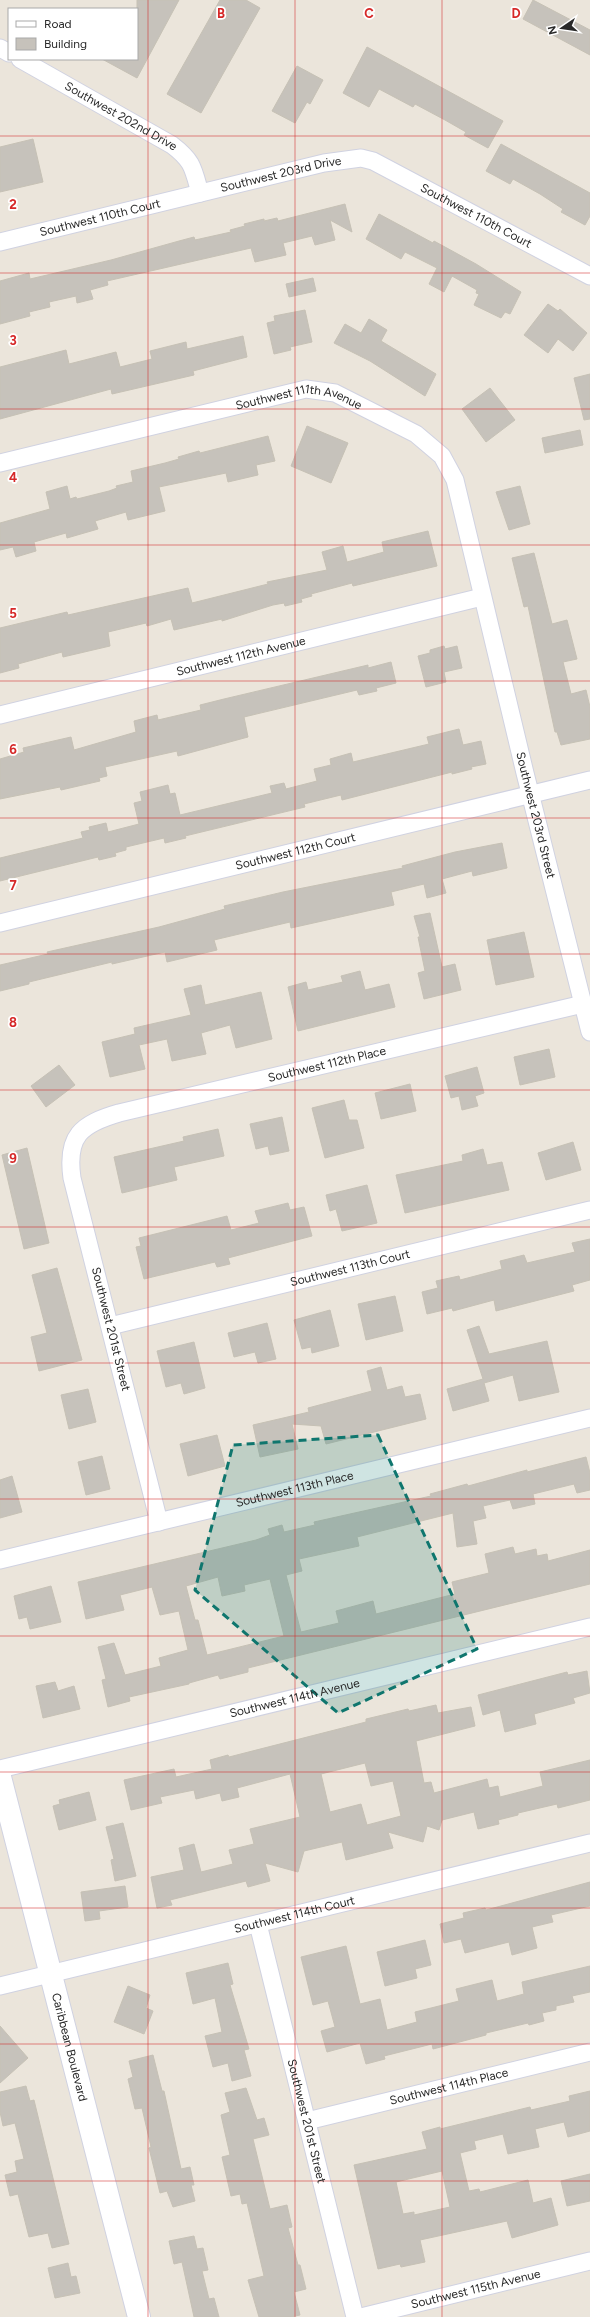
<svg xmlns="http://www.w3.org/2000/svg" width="590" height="2317" font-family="Figtree,sans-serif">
<rect width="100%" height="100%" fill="#ebe5db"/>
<!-- building -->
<g fill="#c6c2bb" stroke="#c6c1b5" fill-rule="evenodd">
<path d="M137 0H179L137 78 102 59H137Z"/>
<path d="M220 0H246L260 8 201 113 167 94Z"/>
<path d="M533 0 590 30V55L523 19Z"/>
<path d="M367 47 503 121 488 148 464 135 466 132 445 120 415 104 413 107 379 89 369 107 343 93Z"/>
<path d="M297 66 323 80 310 104 307 102 295 123 272 111Z"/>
<path d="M33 139 43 182 0 192V147Z"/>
<path d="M501 144 590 193V216L585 225 561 212 563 209 540 194 513 179 510 184 486 171Z"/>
<path d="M345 204 352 232 330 220 335 240 315 245 312 236 283 243 286 255 255 262 251 248 107 281 108 285 90 290 93 299 77 303 76 296 49 302 50 307 29 312 30 316 0 324V281L29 273 30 279 111 260 179 241 194 237 195 240 231 232 230 230 245 226 244 224 264 219V221L277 218 278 221Z"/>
<path d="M379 214 433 243 434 241 476 264 521 292 510 314 505 312 501 318 474 305 479 294 476 293 477 290 452 276 444 292 429 284 437 268 405 252 401 259 366 239Z"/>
<path d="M313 278 316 291 289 297 286 284Z"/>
<path d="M548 304 558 311 560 309 587 333 573 351 558 339 548 353 524 335Z"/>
<path d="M305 310 312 342 290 347 291 350 274 354 267 323 275 321 274 316Z"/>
<path d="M369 319 387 330 381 341 436 374 425 396 370 361 334 343 345 324 361 333Z"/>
<path d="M243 336 247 357 193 371 194 375 112 394 111 389 0 419V367L66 350 69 364 116 352 120 367 152 359 150 351 186 342 187 349Z"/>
<path d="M590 374V419L584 420 574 378Z"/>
<path d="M490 388 515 420 486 442 462 409Z"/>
<path d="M307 426 348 443 331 483 291 466Z"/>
<path d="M580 430 583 445 545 453 542 438Z"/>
<path d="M268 436 275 461 256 465 258 475 228 482 226 473 159 487 165 511 128 520 126 512 95 521 98 529 67 538 66 533 34 542 36 551 16 557 13 547 0 550V523L50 509 46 492 67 486 70 499 76 497 77 499 109 491 117 488 116 486 133 482 131 471 165 463 179 459 178 457 199 451 200 453Z"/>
<path d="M520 486 530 524 509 530 496 492Z"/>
<path d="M428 531 437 566 353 586 352 583 311 594 312 596 301 599 302 602 285 606 284 603 273 605 222 621V619L174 630 171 619 147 626 146 623 108 632 110 646 63 657 62 652 18 664 19 668 0 673V628L67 612 68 615 188 588 192 603 268 584 267 582 327 570 322 552 343 546 347 562 384 552 382 542Z"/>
<path d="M534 553 552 624 567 620 577 659 563 662 571 694 586 690 590 707V739L561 745 557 732H555L528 606 524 607 512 558Z"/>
<path d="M444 646 445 649 457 646 462 668 444 672 446 682 426 687 418 656 430 653V650Z"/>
<path d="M391 662 396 683 376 688 377 691 359 695 357 690 244 717 248 737 178 756 177 751 105 767 107 776 99 778 100 781 61 790 60 787 0 799V759L24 752 23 748 71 737 74 750 136 732 134 721 157 715 158 720 201 710 200 705 224 699 368 665V668Z"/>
<path d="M459 729 463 745 481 741 486 764 471 767 472 769 452 774V772L342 800 341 795 304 804 305 807 185 836 186 838 165 843 164 838 126 847V850L115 853 116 856 99 860 98 857 0 881V858L83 838 81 832 90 830 89 827 106 823 108 832 139 824 134 803 142 801 140 792 168 785 170 794 175 793 180 815 272 793 270 786 284 783 286 789 317 781 314 769 331 765 330 759 351 753 353 762 429 744 427 737Z"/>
<path d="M502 843 507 868 473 876 472 871 442 879 446 893 427 898 424 884 391 892 394 905 291 928 290 922 214 940 217 950 167 962 165 952 112 964V962L29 982V984L0 991V965L48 954 47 952 159 927 225 909 224 906 283 892 403 868 402 866 455 852Z"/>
<path d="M430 913 442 967 455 964 461 990 424 999 418 973 425 971 418 937H420L414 916Z"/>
<path d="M524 932 534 977 496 985 487 940Z"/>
<path d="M360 971 365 990 389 984 395 1007 298 1031 288 987 306 982 308 990 343 982 341 976Z"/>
<path d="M201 985 205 1005 261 992 272 1039 236 1048 230 1025 201 1033 206 1054 172 1061 167 1039 139 1045 145 1069 110 1077 102 1042 135 1034 134 1028 191 1015 184 989Z"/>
<path d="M549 1049 555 1077 520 1085 514 1057Z"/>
<path d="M59 1065 75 1085 46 1107 31 1086Z"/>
<path d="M477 1067 484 1093 475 1096 478 1106 462 1110 459 1096 451 1098 445 1076Z"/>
<path d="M410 1084 416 1111 381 1119 375 1093Z"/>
<path d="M344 1100 349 1120H357L364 1148 325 1158 312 1108Z"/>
<path d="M282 1117 289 1151 270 1155 268 1146 256 1149 250 1124Z"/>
<path d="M218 1129 224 1156 174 1167 177 1180 122 1193 114 1157 184 1141 183 1137Z"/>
<path d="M573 1142 581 1170 546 1180 538 1153Z"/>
<path d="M27 1148 49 1243 24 1249 2 1155Z"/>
<path d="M483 1149 487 1165 502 1162 509 1190 405 1213 396 1175 463 1161 462 1155Z"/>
<path d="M367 1185 377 1223 342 1231 336 1209 330 1211 326 1195Z"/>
<path d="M288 1203 290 1210 304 1207 312 1236 228 1258 230 1264 217 1267 215 1262 144 1279 136 1247 141 1246 139 1238 227 1216 231 1230 259 1223 255 1211Z"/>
<path d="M590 1239V1280L572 1285 574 1291 496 1311 494 1300 453 1311 452 1308 427 1314 422 1292 438 1288 436 1281 459 1276 460 1280 502 1269 500 1261 524 1255 527 1263 575 1252 572 1243Z"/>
<path d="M57 1268 82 1360 39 1371 31 1337 47 1333 32 1275Z"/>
<path d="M395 1296 403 1331 366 1340 358 1304Z"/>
<path d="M330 1310 339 1346 312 1353 311 1347 302 1349 294 1320Z"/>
<path d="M267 1323 276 1359 258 1363 255 1352 234 1357 228 1333Z"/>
<path d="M479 1326 489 1354 547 1341 559 1392 519 1401 513 1375 484 1383 489 1401 453 1411 447 1389 483 1379 467 1330Z"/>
<path d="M194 1342 205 1388 184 1394 181 1383 166 1387 157 1351Z"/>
<path d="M381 1367 387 1390 402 1386 405 1397 420 1394 426 1419 326 1444 321 1426 292 1424 298 1449 260 1457 253 1425 309 1412 308 1408 372 1391 367 1371Z"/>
<path d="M88 1389 96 1422 69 1429 61 1395Z"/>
<path d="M217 1435 225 1466 188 1476 180 1444Z"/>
<path d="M102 1456 110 1489 86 1495 78 1462Z"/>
<path d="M586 1457 590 1473V1490L577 1493 574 1484 533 1494 535 1504 513 1509 510 1500 483 1506 486 1518 473 1521 477 1544 457 1547 453 1513 357 1537 359 1546 299 1559 302 1571 286 1575 301 1632 339 1623 336 1611 373 1601 376 1614 455 1594 452 1582 489 1573 485 1554 513 1547 515 1554 536 1549 537 1556 547 1554 548 1561 590 1550V1584L248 1668V1672L220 1679 218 1675 189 1683V1684L129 1697 130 1701 108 1707 102 1680 106 1679 98 1647 114 1643 125 1675 161 1666 159 1658 188 1650 179 1611 160 1615 152 1587 120 1595 124 1610 86 1619 78 1582 256 1540 270 1535 268 1529 282 1525 284 1532 315 1525 314 1522 431 1496 430 1494 467 1484 468 1486 527 1470V1472ZM218 1577 222 1596 245 1591 244 1585 270 1579 284 1636 207 1655 198 1620H195L186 1586Z"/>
<path d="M12 1476 22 1512 0 1518V1480Z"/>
<path d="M51 1586 61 1622 30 1629 27 1617 19 1619 14 1596Z"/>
<path d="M587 1671 590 1693 573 1698 575 1703 534 1714 536 1724 505 1732 500 1710 483 1715 478 1695 567 1672 568 1675Z"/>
<path d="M55 1682 58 1691 74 1686 80 1709 43 1718 36 1686Z"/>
<path d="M436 1705 438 1713 471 1707 475 1726 416 1741 424 1783 431 1782 434 1793 487 1779 489 1788 498 1786 500 1797 543 1786 540 1772 590 1760V1800L558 1808 557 1804 518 1813V1815L498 1820 499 1824 478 1829 474 1812 442 1820 439 1830 427 1826 423 1842 388 1832 393 1848 346 1860 342 1842 304 1851 298 1872 265 1863 270 1881 248 1887 246 1881 170 1900 172 1905 157 1908 151 1877 184 1870 179 1848 194 1844 201 1872 233 1864 229 1850 254 1844 250 1829 300 1817 290 1774 237 1788 239 1797 222 1801 220 1793 196 1799 194 1790 160 1797 162 1803 131 1810 124 1780 174 1769 176 1777 212 1769 210 1760 228 1755 229 1757 366 1722V1719L408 1709 409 1711ZM365 1763 371 1786 393 1781 401 1816 367 1825 361 1804 330 1812 321 1774Z"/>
<path d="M89 1792 96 1820 59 1830 53 1806 60 1804 59 1800Z"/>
<path d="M123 1823 136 1876 115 1881 111 1860 114 1859 106 1827Z"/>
<path d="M590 1882V1906L551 1915 553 1922 532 1927 537 1948 512 1955 509 1942 465 1953 461 1939 444 1943 440 1924 464 1918 463 1913 485 1908 486 1910Z"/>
<path d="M125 1886 128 1907 99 1911 100 1919 85 1921 81 1892Z"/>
<path d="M425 1940 431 1965 415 1969 417 1978 385 1986 377 1952Z"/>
<path d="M346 1946 360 2004 380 1999 387 2030 417 2022 415 2012 459 2001 456 1989 492 1980 497 2001 524 1994 522 1982 590 1966V1992L572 1996 574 2002 556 2006V2010L542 2013 544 2021 529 2025 528 2023 486 2033V2035L433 2049 432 2044 384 2056 385 2059 366 2064 360 2043 327 2052 321 2031 335 2027 328 2001 313 2005 301 1957Z"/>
<path d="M228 1963 233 1984 230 1985 249 2049 244 2050 251 2076 232 2081 228 2063 213 2067 205 2036 222 2032 215 1998 193 2004 186 1973Z"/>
<path d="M128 1986 150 1995 146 2008 153 2011 144 2034 114 2022Z"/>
<path d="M0 2026 28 2058 0 2083Z"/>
<path d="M153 2055 162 2091H164L181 2169 190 2167 194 2185H191L195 2201 173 2207 167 2191 160 2193 149 2148 151 2147 142 2108 135 2109 128 2079 133 2077 129 2061Z"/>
<path d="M26 2086 30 2101 34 2100 69 2244 52 2248 48 2233 29 2237 18 2194 10 2196 5 2175 17 2172 15 2161 24 2159 15 2123 3 2126 0 2112V2092Z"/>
<path d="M246 2088 257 2120 264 2118 269 2135 253 2139 270 2209 287 2205 292 2227 288 2228 298 2265H300L306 2289 294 2292 300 2315 291 2317H259L248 2280 264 2276 247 2203 242 2204 240 2194 231 2196 222 2157 230 2155 221 2115 230 2112 225 2093Z"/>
<path d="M590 2091V2131L568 2137 564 2122 535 2129 539 2147 508 2154 503 2134 474 2141 476 2149 460 2153 469 2191 479 2189 480 2192 528 2180 533 2203 551 2198 558 2225 512 2238 507 2221 420 2240 425 2262 401 2267 400 2264 378 2269 354 2165 427 2149 422 2132 440 2127V2129L530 2107 531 2110 570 2101 569 2096ZM442 2171 450 2207 414 2215V2212L403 2214 396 2182Z"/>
<path d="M590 2174V2201L567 2206 561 2181Z"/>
<path d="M194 2236 197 2249 203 2248 208 2270 202 2271 209 2299 214 2298 219 2317H194L182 2262 174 2264 169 2241Z"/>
<path d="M68 2263 71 2277 76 2276 80 2293 55 2298 48 2268Z"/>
</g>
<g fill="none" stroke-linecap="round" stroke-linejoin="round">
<defs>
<g id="street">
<path d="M0 48 9 53"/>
<path id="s1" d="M20 59 172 145C193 161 193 168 200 193"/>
<path id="s2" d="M0 242 324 163 361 158 373 161 590 276"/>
<path id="s3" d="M0 463 306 389 335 393 416 434 442 456 455 480 525 773 590 1032"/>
<path id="s4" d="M0 715 482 597"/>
<path id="s5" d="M0 923 590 780"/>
<path id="s6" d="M110 1326 590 1210"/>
<path id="s7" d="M159 1522 72 1178C66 1136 81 1124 119 1113L583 1004"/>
<path id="s8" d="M0 1560 590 1418"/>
<path id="s9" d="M0 1769 590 1627"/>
<path id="s10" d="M258 1924 355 2317"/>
<path id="s11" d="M0 1986 590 1843"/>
<path id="s12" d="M307 2121 590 2052"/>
<path id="s13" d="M361 2317 590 2261"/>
</g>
<g id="secondary">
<path id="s14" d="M0 1777 139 2317"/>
</g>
</defs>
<!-- street casing -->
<use href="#street" stroke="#d0d2e1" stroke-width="19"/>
<!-- secondary casing -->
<use href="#secondary" stroke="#d0d2e1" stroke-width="24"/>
<!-- street -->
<use href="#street" stroke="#fff" stroke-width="17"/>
<!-- secondary -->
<use href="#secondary" stroke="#fff" stroke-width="22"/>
</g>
<!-- marked area -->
<path fill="#0f766e" fill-opacity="0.2" stroke="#0f766e" stroke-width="3" stroke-dasharray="8 5" stroke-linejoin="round" d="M378 1435 477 1649 338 1713 195 1590 233 1445Z"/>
<!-- grid -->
<path fill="none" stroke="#d62828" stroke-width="1" stroke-opacity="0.55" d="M148 0V2317M295 0V2317M442 0V2317M0 136H590M0 273H590M0 409H590M0 545H590M0 681H590M0 818H590M0 954H590M0 1090H590M0 1227H590M0 1363H590M0 1499H590M0 1636H590M0 1772H590M0 1908H590M0 2044H590M0 2181H590"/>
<g text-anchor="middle" stroke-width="3.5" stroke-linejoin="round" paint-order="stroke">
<!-- street labels -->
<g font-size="12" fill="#292929" stroke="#fff">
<text dy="4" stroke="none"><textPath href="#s1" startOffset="116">Southwest 202nd Drive</textPath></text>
<text dy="4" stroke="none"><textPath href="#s2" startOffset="289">Southwest 203rd Drive</textPath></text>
<text dy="4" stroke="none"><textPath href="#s2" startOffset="500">Southwest 110th Court</textPath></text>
<text dy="4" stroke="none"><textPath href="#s2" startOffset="103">Southwest 110th Court</textPath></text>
<text dy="4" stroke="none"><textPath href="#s3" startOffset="308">Southwest 111th Avenue</textPath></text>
<text dy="4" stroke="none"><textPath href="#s4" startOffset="248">Southwest 112th Avenue</textPath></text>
<text dy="4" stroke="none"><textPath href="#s3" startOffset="841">Southwest 203rd Street</textPath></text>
<text dy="4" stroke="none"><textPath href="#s5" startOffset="304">Southwest 112th Court</textPath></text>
<text dy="4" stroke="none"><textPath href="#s7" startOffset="660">Southwest 112th Place</textPath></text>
<text dy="4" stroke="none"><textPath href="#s6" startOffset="247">Southwest 113th Court</textPath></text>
<text transform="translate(111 1329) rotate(76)" y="4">Southwest 201st Street</text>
<text dy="4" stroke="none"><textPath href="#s8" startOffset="303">Southwest 113th Place</textPath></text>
<text dy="4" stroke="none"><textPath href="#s9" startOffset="303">Southwest 114th Avenue</textPath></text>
<text dy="4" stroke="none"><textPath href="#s11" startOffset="303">Southwest 114th Court</textPath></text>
<text dy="4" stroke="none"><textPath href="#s14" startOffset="279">Caribbean Boulevard</textPath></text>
<text dy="4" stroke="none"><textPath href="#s12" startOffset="146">Southwest 114th Place</textPath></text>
<text dy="4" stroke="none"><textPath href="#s10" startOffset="203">Southwest 201st Street</textPath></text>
<text dy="4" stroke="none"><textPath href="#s13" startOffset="118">Southwest 115th Avenue</textPath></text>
</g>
</g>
<g font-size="13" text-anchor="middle" font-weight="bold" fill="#d62828" stroke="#fff" stroke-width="3.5" stroke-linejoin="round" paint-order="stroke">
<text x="221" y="18">B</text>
<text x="369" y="18">C</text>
<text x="516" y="18">D</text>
<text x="13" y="209">2</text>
<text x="13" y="345">3</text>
<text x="13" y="482">4</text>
<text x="13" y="618">5</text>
<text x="13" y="754">6</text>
<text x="13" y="890">7</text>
<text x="13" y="1027">8</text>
<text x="13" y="1163">9</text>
</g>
<!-- legend -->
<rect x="8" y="8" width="130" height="52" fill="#ffffff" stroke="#a9a9a9"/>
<rect x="16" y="21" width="20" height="6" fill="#ffffff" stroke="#a9a9a9"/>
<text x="44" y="28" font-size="12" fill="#292929">Road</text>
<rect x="16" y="38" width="20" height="12" fill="#c6c2bb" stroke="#a9a9a9"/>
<text x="44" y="48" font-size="12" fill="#292929">Building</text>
<!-- north arrow -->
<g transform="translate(562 28) rotate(257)" stroke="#ffffff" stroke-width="3" paint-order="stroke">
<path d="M0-3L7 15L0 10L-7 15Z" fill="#292929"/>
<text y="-6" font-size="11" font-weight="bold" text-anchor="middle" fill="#292929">N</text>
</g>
</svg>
